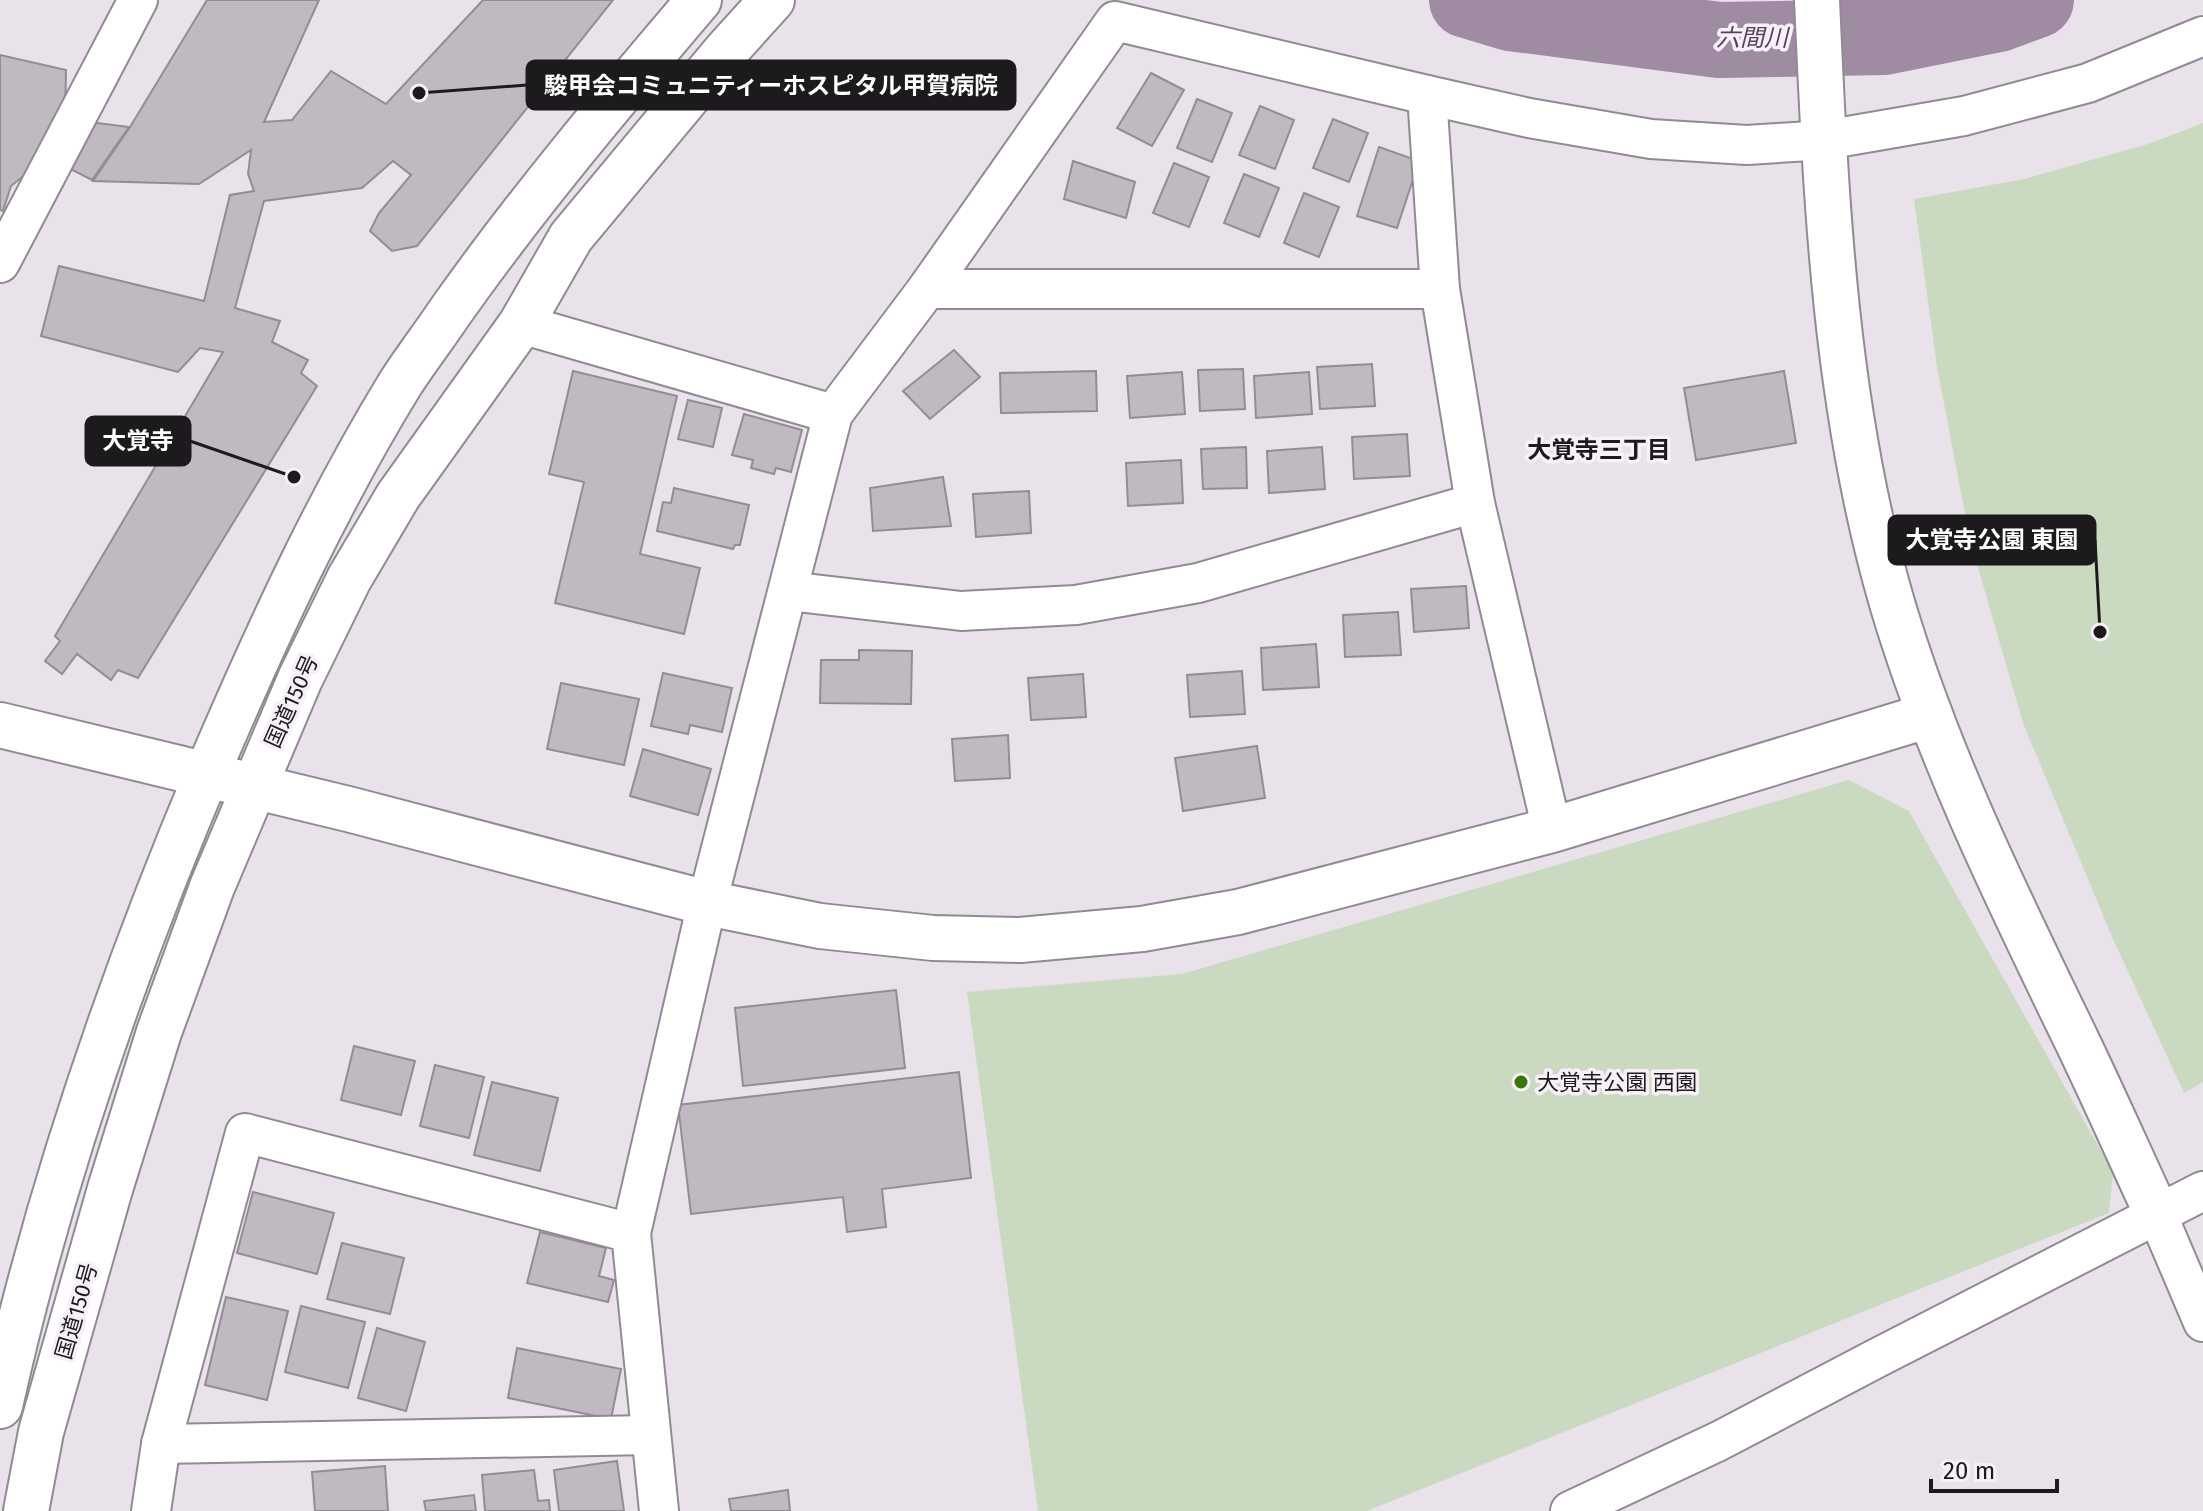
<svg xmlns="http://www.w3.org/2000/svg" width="2203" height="1511" font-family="'Fira Sans','Noto Sans JP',sans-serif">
<rect width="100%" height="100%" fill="#eae2eb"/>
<!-- green -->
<g fill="#cadac1">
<path d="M2203 123V1082L2184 1093 2113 939 2023 723 1970 540 1937 367 1914 199 2024 179 2148 144Z"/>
<path d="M1849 780 1909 811 2113 1172 2109 1213 1367 1511H1038L967 992 1182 974Z"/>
</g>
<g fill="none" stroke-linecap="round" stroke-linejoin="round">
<!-- river -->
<path stroke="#9f8ca3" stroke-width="76" d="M1467 0 1510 13 1719 40 1884 37 1998 14 2036 0"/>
</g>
<!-- building -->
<g fill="#c0b9c1" stroke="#938c94" stroke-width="2">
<path d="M207 0H319L264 122 292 120 331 71 386 104 483 0H613L417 246 392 251 370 231 379 213 411 175 393 161 362 188 264 201 235 308 280 321 272 342 308 360 301 373 317 386 138 678 118 670 111 680 77 654 62 674 45 661 60 641 55 636 223 352 200 348 178 372 41 336 59 266 204 301 230 195 254 191 248 174 251 150 199 184 93 181 130 127Z"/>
<path d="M0 55 66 70 65 119 47 157 11 186 3 211 0 210Z"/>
<path d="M1151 73 1184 90 1152 146 1117 128Z"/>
<path d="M1197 99 1232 113 1212 162 1177 148Z"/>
<path d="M1260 106 1294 120 1275 169 1239 155Z"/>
<path d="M66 119 129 127 92 180 47 157Z"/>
<path d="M1333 119 1368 133 1349 182 1313 168Z"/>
<path d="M1379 147 1419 161 1397 228 1357 216Z"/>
<path d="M1073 161 1135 182 1126 218 1064 199Z"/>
<path d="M1174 163 1209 177 1189 227 1153 213Z"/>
<path d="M1244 174 1279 188 1259 237 1224 223Z"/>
<path d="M1304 193 1339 207 1319 257 1284 243Z"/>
<path d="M954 350 980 377 930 419 903 391Z"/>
<path d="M1372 364 1375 406 1320 409 1317 367Z"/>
<path d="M1243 369 1245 409 1200 411 1198 370Z"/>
<path d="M573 371 677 396 640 554 700 568 684 634 555 603 584 482 549 474Z"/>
<path d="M1096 371 1097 411 1001 413 1000 373Z"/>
<path d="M1784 371 1796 443 1696 460 1684 388Z"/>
<path d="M1182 372 1185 414 1130 418 1127 376Z"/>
<path d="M1309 372 1312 414 1256 418 1254 376Z"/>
<path d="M688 400 722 408 713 447 678 439Z"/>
<path d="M744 414 802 430 791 472 776 468 774 474 751 468 753 460 732 455Z"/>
<path d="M1407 434 1410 476 1354 479 1352 437Z"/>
<path d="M1246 447 1247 488 1203 489 1201 449Z"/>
<path d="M1322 447 1325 489 1269 493 1267 451Z"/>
<path d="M1181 460 1183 503 1128 506 1126 463Z"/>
<path d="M943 477 951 526 873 531 870 488Z"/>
<path d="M674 488 749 505 740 545H735L733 549 657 531 663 502 671 503Z"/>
<path d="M1029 491 1031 533 976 537 973 494Z"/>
<path d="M1466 586 1469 628 1414 632 1411 589Z"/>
<path d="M1398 612 1401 655 1345 657 1343 615Z"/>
<path d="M1316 644 1319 687 1263 690 1261 648Z"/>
<path d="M859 650 912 651 911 704 820 703 821 660H859Z"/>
<path d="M1242 671 1245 714 1190 717 1187 675Z"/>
<path d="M663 673 732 688 722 732 690 725 688 734 651 726Z"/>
<path d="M1083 674 1086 717 1031 720 1028 678Z"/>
<path d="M561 683 639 699 624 765 547 749Z"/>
<path d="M1008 735 1010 778 955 781 952 739Z"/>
<path d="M1257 746 1265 798 1183 811 1175 758Z"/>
<path d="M643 749 711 769 698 815 630 796Z"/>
<path d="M896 990 905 1068 743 1086 735 1008Z"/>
<path d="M354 1046 415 1061 401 1115 341 1100Z"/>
<path d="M435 1065 484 1077 469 1138 420 1126Z"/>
<path d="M959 1072 971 1178 882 1189 886 1227 847 1232 843 1197 691 1214 678 1105Z"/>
<path d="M492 1082 558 1098 540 1171 474 1155Z"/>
<path d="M253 1192 334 1213 317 1274 237 1253Z"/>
<path d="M540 1232 606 1248 599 1276 614 1280 608 1302 527 1283Z"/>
<path d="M342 1243 404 1258 390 1314 327 1299Z"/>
<path d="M226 1297 288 1311 267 1400 205 1385Z"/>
<path d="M301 1306 365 1322 348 1388 285 1372Z"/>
<path d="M377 1328 425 1342 406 1411 358 1398Z"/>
<path d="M517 1348 621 1369 611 1419 508 1398Z"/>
<path d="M617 1461 624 1511H559L554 1470Z"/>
<path d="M385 1466 388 1511H315L312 1472Z"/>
<path d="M534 1470 538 1501 549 1500 550 1511H485L482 1475Z"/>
<path d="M788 1490 790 1511H731L729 1499Z"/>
<path d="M474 1495 476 1511H426L424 1501Z"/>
</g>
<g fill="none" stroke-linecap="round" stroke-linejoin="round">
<defs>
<g id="street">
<path d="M1427 95 1529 118 1651 139 1747 145 1825 140 1964 116 2088 83 2203 36"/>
<path d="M0 263 138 0"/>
<path d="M927 289H1440"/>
<path d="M521 324 833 414"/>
<path d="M788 591 961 611 1076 605 1198 583 1475 503"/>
<path d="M2157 1214 2203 1322"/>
<path d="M631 1233 707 903 833 414 927 289 1115 21 1427 95 1440 289 1475 503 1552 830"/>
<path d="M161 1444 651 1435"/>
<path d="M151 1511 161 1444 245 1133 631 1233 659 1511"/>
<path d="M1570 1511 1719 1441 1877 1358 2203 1191"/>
</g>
<g id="secondary">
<path d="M1817 0C1826 202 1835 408 1892 603 1937 755 2007 897 2076 1039 2104 1097 2130 1156 2157 1214"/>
<path d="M0 725 348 809 707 903 820 926 933 938 1020 940 1142 929 1238 912 1552 830 1930 715"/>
</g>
<g id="highway">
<path d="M0 1406C50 1180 127 960 218 748 272 623 329 500 400 384 416 359 434 336 450 312 527 203 613 101 699 0"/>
<path d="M26 1511 41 1432 110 1189 159 1032 212 887 300 679 349 579 398 496 521 324 571 237 725 52 772 0"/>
</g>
</defs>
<!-- street casing -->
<use href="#street" stroke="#908a92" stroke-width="42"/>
<!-- secondary casing -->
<use href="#secondary" stroke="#908a92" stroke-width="48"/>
<!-- highway casing -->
<use href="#highway" stroke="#908a92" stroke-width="48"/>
<!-- street -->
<use href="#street" stroke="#fff" stroke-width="38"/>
<!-- secondary -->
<use href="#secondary" stroke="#fff" stroke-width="44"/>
<!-- highway -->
<use href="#highway" stroke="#fff" stroke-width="44"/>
</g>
<!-- markers -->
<circle fill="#3d7504" stroke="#f7f0f8" stroke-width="3" cx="1521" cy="1082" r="8"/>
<g text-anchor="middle" stroke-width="7" stroke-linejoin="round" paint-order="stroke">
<!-- street labels -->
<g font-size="22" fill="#1c1a1d" stroke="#f7f0f8">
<text transform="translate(291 701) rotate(-66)" y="8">国道150号</text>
<text transform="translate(76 1311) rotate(-74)" y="8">国道150号</text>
</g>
<!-- poi labels -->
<g font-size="22" fill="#1c1a1d" stroke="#f7f0f8" text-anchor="start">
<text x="1537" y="1090">大覚寺公園 西園</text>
</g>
<!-- water labels -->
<g font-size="24" font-style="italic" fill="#5d3e63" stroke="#f7f0f8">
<text x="1752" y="46">六間川</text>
</g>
<!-- neighbourhood labels -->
<g font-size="24" font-weight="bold" fill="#1c1a1d" stroke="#f7f0f8">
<text x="1599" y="458">大覚寺三丁目</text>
</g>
</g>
<!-- callouts -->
<path fill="none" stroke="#1c1a1d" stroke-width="3" d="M419 93L527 85M294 477L190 441M2100 632L2095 540"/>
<g fill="#1c1a1d" stroke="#f7f0f8" stroke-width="3">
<circle cx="419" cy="93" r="8"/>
<circle cx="294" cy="477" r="8"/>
<circle cx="2100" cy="632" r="8"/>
</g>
<g fill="#1c1a1d" stroke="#1c1a1d" stroke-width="3">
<rect x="527" y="61" width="488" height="48" rx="8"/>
<rect x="86" y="417" width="104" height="48" rx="8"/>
<rect x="1889" y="516" width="206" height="48" rx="8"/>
</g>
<g font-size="24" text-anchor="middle" font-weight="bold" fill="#fff">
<text x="771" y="94">駿甲会コミュニティーホスピタル甲賀病院</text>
<text x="138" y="449">大覚寺</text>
<text x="1992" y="548">大覚寺公園 東園</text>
</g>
<!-- scale -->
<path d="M1931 1479v12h126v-12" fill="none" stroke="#1c1a1d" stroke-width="4"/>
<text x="1943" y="1479" font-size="24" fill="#1c1a1d" stroke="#f7f0f8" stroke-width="6" paint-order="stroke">20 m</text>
</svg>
